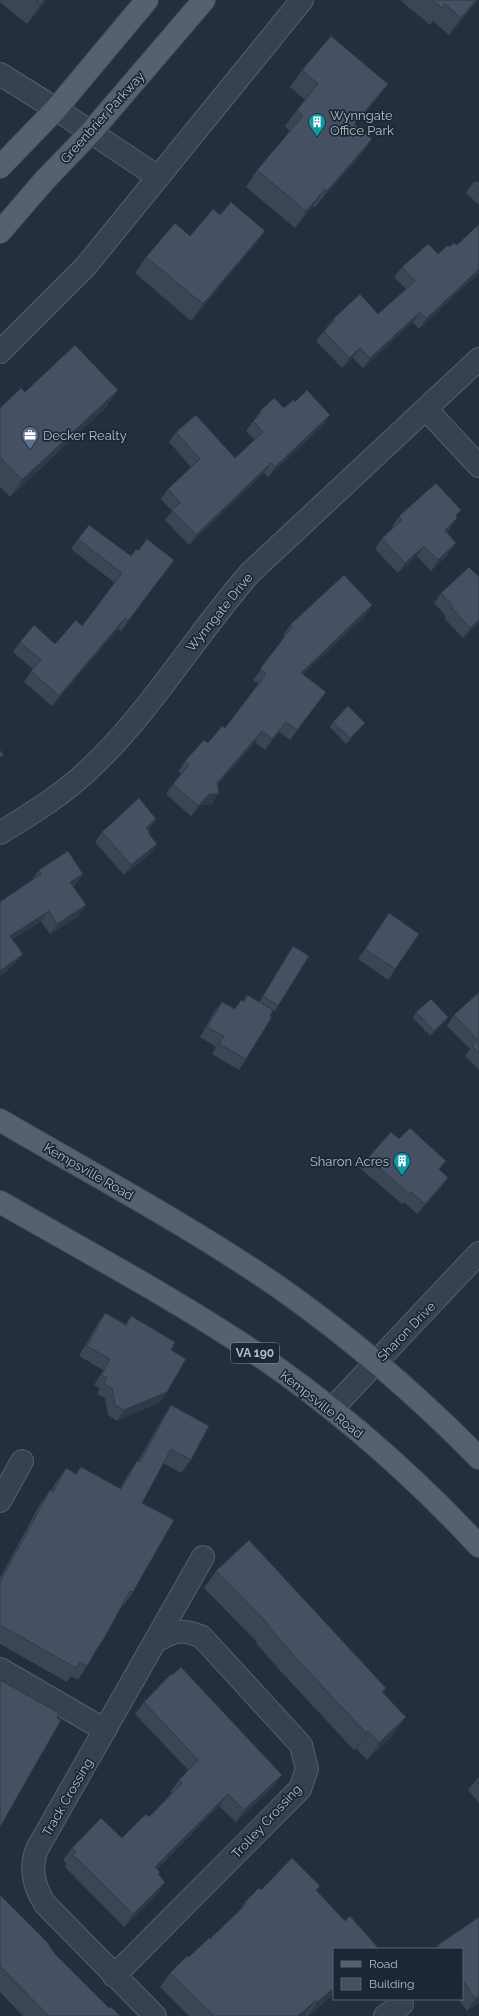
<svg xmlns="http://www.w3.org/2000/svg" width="479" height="2016" font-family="Raleway,sans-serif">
<rect width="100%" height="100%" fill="#242f3e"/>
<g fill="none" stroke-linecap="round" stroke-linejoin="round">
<defs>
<g id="minor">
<path d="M0 74 56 109 158 177"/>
<path d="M0 352 86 266 302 0"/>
<path d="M426 409 479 466"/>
<path d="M0 833C29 815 59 797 84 774 149 715 193 638 250 573L479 359"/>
<path d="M332 1409 479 1253"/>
<path d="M0 1501 22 1461"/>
<path d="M0 1669 105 1730"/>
<path d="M114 1976 287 1802 300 1789 307 1769 301 1745 202 1637C182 1628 174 1631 156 1641"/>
<path d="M155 2016 45 1904C34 1887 29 1869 37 1849L203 1557"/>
<path d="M385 2016 402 2004"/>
</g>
<g id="major">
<path d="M0 167 56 109 147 0"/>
<path d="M0 232 44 181 91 132 204 0"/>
<path d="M0 1120C94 1175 190 1226 280 1288 351 1338 418 1396 479 1458"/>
<path d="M0 1202C82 1249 166 1294 245 1346 331 1403 409 1471 479 1546"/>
</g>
</defs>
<!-- minor casing -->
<use href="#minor" stroke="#565f6c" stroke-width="24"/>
<!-- major casing -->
<use href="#major" stroke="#414a57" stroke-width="24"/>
<!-- minor -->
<use href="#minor" stroke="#38414e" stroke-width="22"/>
<!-- major -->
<use href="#major" stroke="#56606e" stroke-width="22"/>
</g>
<!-- wall -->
<g fill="#3b4654">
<path d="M0 0H47L27 24 0 2Z"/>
<path d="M400 0H478L449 35 433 21 430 25Z"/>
<path d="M302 70 388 84 376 100 355 125 372 139 360 156 315 207 313 206 295 228 246 187 257 170 290 131 285 126 297 110 305 100 290 87Z"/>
<path d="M473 182H479V205L466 193Z"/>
<path d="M190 236 253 247 191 321 135 273 146 257Z"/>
<path d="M438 254 479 273 419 329 413 322 363 368 353 358 342 368 316 341 333 319 378 314 406 289 394 277 402 267Z"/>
<path d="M118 390 106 407 10 497 0 487V408L25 392Z"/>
<path d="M295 402 330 415 323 425 268 477 264 473 189 545 165 520 172 511 161 499 168 489 191 467 169 442 176 432 235 458 255 440 246 431 261 410 284 408Z"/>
<path d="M399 516 456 517 450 529 447 532 449 553 431 571 417 556 398 573 375 549 382 538 393 528 392 527Z"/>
<path d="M78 539 131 556 138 551 174 560 121 631 118 629 52 706 24 682 33 669 13 652 20 642 55 644 82 626 115 583 71 549Z"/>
<path d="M479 577V623L463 638 445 619V615L434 603 441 593Z"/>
<path d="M372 605 365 616 303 674 326 692 290 740 279 732 265 750 255 742 218 785 212 804 201 805 191 816 166 794 173 784 181 774 178 772 185 761 225 728 259 684 253 680 285 637 283 636 290 625Z"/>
<path d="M333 722 365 723 361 728 346 744 330 727Z"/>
<path d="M156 819 148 831 150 832 149 834 157 844 150 854 124 875 95 842 102 832Z"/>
<path d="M39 870 76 884 73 886 79 916 50 934 41 921 12 940 15 964 0 976V902L32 880Z"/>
<path d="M389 913 419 934 388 980 358 959Z"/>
<path d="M293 946 278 1006 275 1011 273 1010 246 1059 239 1070 212 1054 216 1047 200 1037 214 1012 222 1002 234 1009 241 1000 243 1001 247 995 259 1002Z"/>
<path d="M479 992V1070L465 1056 470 1049 447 1026 454 1015Z"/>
<path d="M416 1012 448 1017 445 1022 430 1036 413 1018Z"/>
<path d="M368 1158 440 1170 441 1188 417 1214 404 1202 402 1204 360 1168Z"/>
<path d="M105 1313 126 1324 131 1316 171 1350 167 1392 160 1402 117 1421 108 1415 105 1398 97 1394 100 1389 94 1385 103 1370 79 1356 98 1323Z"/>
<path d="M171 1405 191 1460 181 1473 163 1463 142 1503 133 1592 123 1606 122 1605 102 1642 93 1655 87 1666 78 1680 71 1676 67 1682 0 1644V1578L40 1504 50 1490 51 1491 56 1482 66 1468 76 1474 81 1467 120 1489 128 1474 137 1461H138L162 1419Z"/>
<path d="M216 1571 386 1688 383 1693 394 1734 367 1760 356 1748 354 1750 284 1675 256 1643 257 1642 204 1588Z"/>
<path d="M144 1702 282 1775 273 1787 236 1822 219 1806 157 1869 160 1872 158 1875 165 1882 157 1894 124 1927 65 1867 67 1864 63 1860 72 1848 122 1838 149 1817 172 1793 170 1792 179 1780 188 1770 135 1714Z"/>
<path d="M479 1777V1803L468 1790 476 1780Z"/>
<path d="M261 1890 316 1891 334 1949V1994L308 2016H306L305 2015 304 2016H189L160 1987 170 1973 210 1939 240 1910 245 1902Z"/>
<path d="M0 1895 55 1954 109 2008 120 2016H23L0 1992Z"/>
<path d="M479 1917V2003L467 2011 458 1999H462V1949H436L438 1945Z"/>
</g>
<!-- shaded-wall -->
<g fill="#303945">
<path d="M44 0H47L27 24 41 4Z"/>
<path d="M476 0H478L449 35 461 18Z"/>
<path d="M388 84 376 100 342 141 354 124Z"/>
<path d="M372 139 360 156 315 207 327 191Z"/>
<path d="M325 189 313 206 295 228 306 211Z"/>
<path d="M265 231 253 247 191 321 203 304Z"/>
<path d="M479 269V273L419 329 426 319Z"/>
<path d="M420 312 413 322 363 368 370 358Z"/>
<path d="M360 348 353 358 342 368 349 358Z"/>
<path d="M118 390 106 407 10 497 22 480Z"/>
<path d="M330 415 323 425 268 477 275 467Z"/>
<path d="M271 463 264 473 189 545 196 535Z"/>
<path d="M457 518 450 529 438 540 445 530Z"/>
<path d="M456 543 449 553 431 571 438 560Z"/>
<path d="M424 546 417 556 398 573 405 563Z"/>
<path d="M174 560 167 570 121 631 128 621Z"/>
<path d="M372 605 365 616 294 683 301 673Z"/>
<path d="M125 618 118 629 52 706 59 696Z"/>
<path d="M479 620V623L463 638 470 628Z"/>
<path d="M326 692 319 702 290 740 297 730Z"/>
<path d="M286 722 279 732 265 750 272 739Z"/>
<path d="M365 723 361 728 346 744 350 738Z"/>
<path d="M262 731 255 742 210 794 217 783Z"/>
<path d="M219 793 212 804 201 805 191 816 198 806 208 795Z"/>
<path d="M156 819 149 829 139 838 146 828Z"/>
<path d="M157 844 150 854 124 875 131 865Z"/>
<path d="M83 874 76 884 63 892 70 882Z"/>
<path d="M86 905 79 916 50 934 57 924Z"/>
<path d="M49 911 41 921 2 947 10 936Z"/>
<path d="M23 954 15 964 0 976V971Z"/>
<path d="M448 1017 445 1022 430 1036 434 1031Z"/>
<path d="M448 1178 441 1188 417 1214 425 1204Z"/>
<path d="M167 1392 160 1402 117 1421 124 1410Z"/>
<path d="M406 1717 394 1734 367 1760 379 1743Z"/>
<path d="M368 1731 356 1748 354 1750 366 1733Z"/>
<path d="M282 1775 273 1787 236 1822 244 1810Z"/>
<path d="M228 1794 219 1806 146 1879 155 1867Z"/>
<path d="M165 1882 157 1894 124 1927 133 1914Z"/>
<path d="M334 1988V1994L313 2012 307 2016 317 2002Z"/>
<path d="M479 1996V2003L467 2011 475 1999Z"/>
<path d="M315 2001 304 2016H298Z"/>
</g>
<!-- building -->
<g fill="#455162" stroke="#303945">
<path d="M36 0H44L41 4Z"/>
<path d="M432 0H476L461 18 445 4 442 8Z"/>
<path d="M331 36 388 84 354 124 372 139 327 191 325 189 306 211 257 170 303 116 297 110 318 84 302 70Z"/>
<path d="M473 182H479V188Z"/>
<path d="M231 202 265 231 203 304 146 257 175 223 190 236 213 209 220 215Z"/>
<path d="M479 224V269L426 319 420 312 370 358 360 348 349 358 324 331 335 320 333 319 360 294 378 314 415 281 402 267 428 244 438 254 448 245 449 247 454 243 457 245Z"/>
<path d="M75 345 118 390 22 480 0 457V408L21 388 25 392Z"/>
<path d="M307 390 330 415 275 467 271 463 196 535 172 510 180 503 168 489 200 459 176 432 196 415 235 458 263 432 253 421 260 414 261 410 274 398 284 408 293 400 295 402Z"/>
<path d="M436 483 461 510 456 515 457 518 445 530 456 543 438 560 424 546 405 563 382 538 402 520 399 516Z"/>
<path d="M89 525 131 556 136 549 138 551 147 539 174 560 128 621 125 618 59 696 31 671 41 660 20 642 34 625 55 644 76 620 82 626 122 573 78 539Z"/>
<path d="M469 567 479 577V620L470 628 452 608V605L441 593Z"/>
<path d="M344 575 372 605 301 673 326 692 297 730 286 722 272 739 262 731 217 783 219 793 208 795 198 806 173 784 189 765 185 761 204 740 208 743 222 726 225 728 266 674 260 669 292 627 290 625Z"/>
<path d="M348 706 365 723 350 738 333 722Z"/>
<path d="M0 750 4 755 0 757Z"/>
<path d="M139 798 156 819 146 828 150 832 148 833 157 844 131 865 102 832Z"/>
<path d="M68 851 83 874 70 882 86 905 57 924 49 911 10 936 23 954 0 971V902L41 874 39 870Z"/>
<path d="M389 913 419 934 395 969 365 949Z"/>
<path d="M293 946 309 956 278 1006 263 996Z"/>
<path d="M479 992V1053L472 1046 478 1040 454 1015Z"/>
<path d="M247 995 273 1010 270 1016 272 1017 246 1059 219 1044 224 1036 207 1027 222 1002 235 1009 241 1000 244 1002Z"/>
<path d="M431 999 448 1017 434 1031 416 1012Z"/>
<path d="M410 1128 446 1161 439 1169 448 1178 425 1204 411 1192 409 1194 368 1158 391 1132 399 1139Z"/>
<path d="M105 1313 126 1325 131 1316 175 1342 171 1350 186 1359 167 1392 124 1410 115 1405 112 1388 104 1384 107 1378 101 1375 110 1359 87 1346Z"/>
<path d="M171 1405 209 1426 191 1460 171 1449 142 1503 174 1520 133 1592 130 1591 102 1642H101L87 1666 80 1662 76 1668 0 1625V1582L50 1490 53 1492 66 1468 76 1474 81 1467 121 1489 137 1461 140 1462Z"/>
<path d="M249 1540 386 1688 382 1692 406 1717 379 1743 368 1731 366 1733 296 1658 268 1626 269 1625 216 1571Z"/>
<path d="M181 1667 282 1775 244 1810 228 1794 155 1867 160 1872 158 1874 165 1882 133 1914 73 1855 76 1852 72 1848 101 1818 122 1838 146 1814 149 1817 182 1783 179 1780 198 1760 144 1702 171 1674 172 1675Z"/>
<path d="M0 1680 59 1713 57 1718 61 1720 0 1827Z"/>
<path d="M479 1777V1784L476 1780Z"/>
<path d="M292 1858 320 1886 316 1890 345 1921 350 1916 379 1949H334V1988L317 2002 315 2001 298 2016H214L170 1973 187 1956 189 1957 209 1938 210 1939 246 1904 245 1902 259 1888 261 1890Z"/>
<path d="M0 1895 47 1942 55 1954 109 2008 111 2007 120 2016H49L0 1966Z"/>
<path d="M479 1917V1996L475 1999 462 1979V1949H441L438 1945Z"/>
</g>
<!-- icons -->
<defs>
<symbol id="building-pin" viewBox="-11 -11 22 30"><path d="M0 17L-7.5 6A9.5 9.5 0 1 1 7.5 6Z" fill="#0f9aa8" stroke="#1d2633"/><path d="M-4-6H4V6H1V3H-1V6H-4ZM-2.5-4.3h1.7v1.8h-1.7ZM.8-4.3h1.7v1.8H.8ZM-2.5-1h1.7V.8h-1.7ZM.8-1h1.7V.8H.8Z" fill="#fff"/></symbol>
<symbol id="office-pin" viewBox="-11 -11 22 30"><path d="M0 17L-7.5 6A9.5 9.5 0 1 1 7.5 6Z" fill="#5c6f8a" stroke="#1d2633"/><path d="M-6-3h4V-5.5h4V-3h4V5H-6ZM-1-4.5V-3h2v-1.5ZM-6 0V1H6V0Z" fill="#fff"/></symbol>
</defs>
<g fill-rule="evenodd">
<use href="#building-pin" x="307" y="112" width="20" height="27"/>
<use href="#office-pin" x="20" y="425" width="20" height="27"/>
<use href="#building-pin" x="392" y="1151" width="20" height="27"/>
</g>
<g text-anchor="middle" stroke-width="3.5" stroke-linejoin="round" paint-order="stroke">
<!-- shield labels -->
<rect fill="#1d2633" stroke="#878f9c" stroke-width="1" x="231" y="1343" width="48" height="20" rx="3"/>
<g font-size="12" font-weight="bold" fill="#b4bcc9">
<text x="255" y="1357">VA 190</text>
</g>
<!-- poi labels -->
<g font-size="13" fill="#b4bcc9" stroke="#1d2633" text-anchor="start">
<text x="330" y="120">Wynngate<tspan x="330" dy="15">Office Park</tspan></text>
<text x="43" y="440">Decker Realty</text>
<text x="389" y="1166" text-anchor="end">Sharon Acres</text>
</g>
<!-- street labels -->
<g font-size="13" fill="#b4bcc9" stroke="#1d2633">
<text transform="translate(102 117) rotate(-48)" y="5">Greenbrier Parkway</text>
<text transform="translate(219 612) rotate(-51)" y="5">Wynngate Drive</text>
<text transform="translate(89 1171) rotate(30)" y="5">Kempsville Road</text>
<text transform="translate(406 1331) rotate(-46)" y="5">Sharon Drive</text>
<text transform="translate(322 1404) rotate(38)" y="5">Kempsville Road</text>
<text transform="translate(67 1797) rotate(-60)" y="5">Track Crossing</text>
<text transform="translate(266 1821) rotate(-47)" y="5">Trolley Crossing</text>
</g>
</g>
<!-- legend -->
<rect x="333" y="1948" width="130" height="52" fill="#1d2633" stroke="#59626f"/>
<rect x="341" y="1961" width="20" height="6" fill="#56606e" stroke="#59626f"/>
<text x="369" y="1968" font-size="12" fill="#b4bcc9">Road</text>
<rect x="341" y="1978" width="20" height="12" fill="#455162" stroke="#59626f"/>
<text x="369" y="1988" font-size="12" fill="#b4bcc9">Building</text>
</svg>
